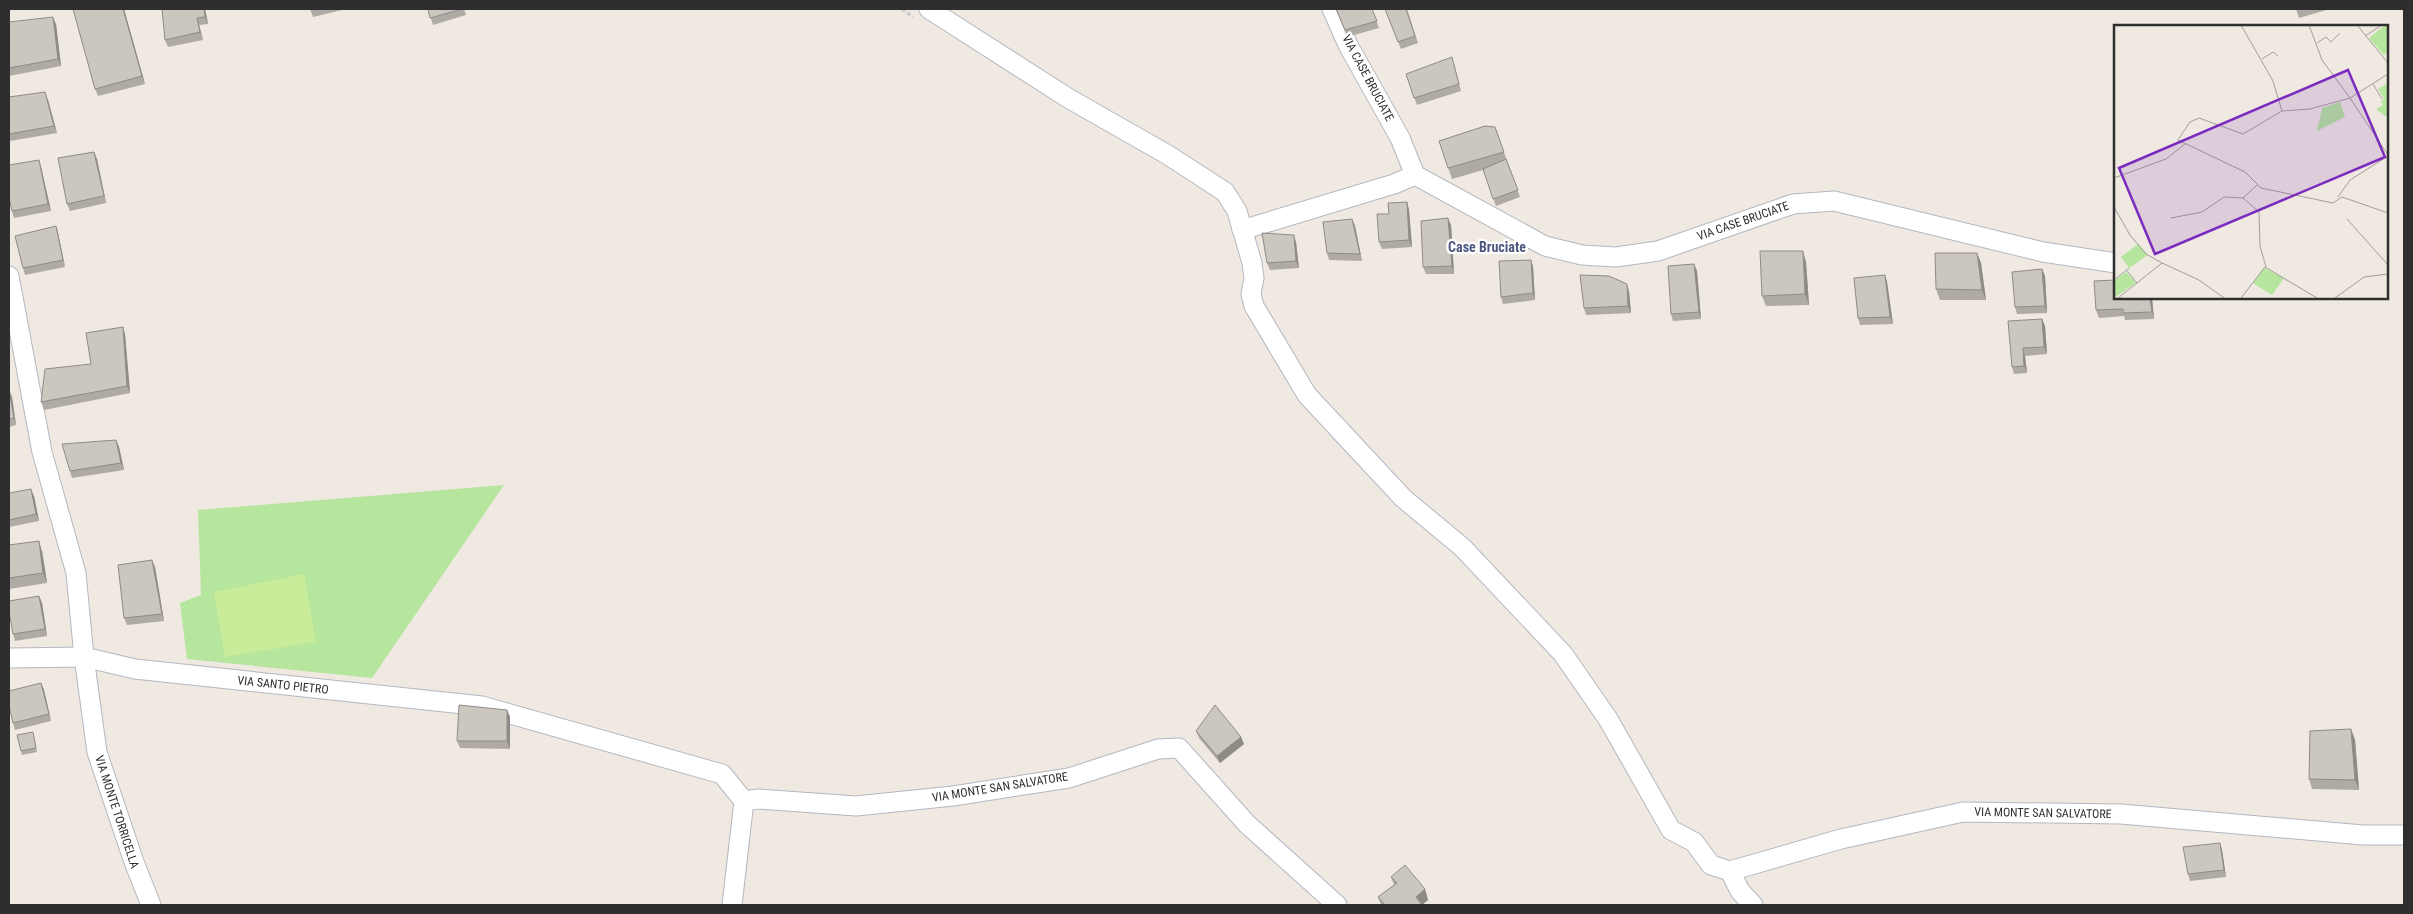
<svg xmlns="http://www.w3.org/2000/svg" width="2413" height="914" font-family="'Roboto Condensed',sans-serif">
<rect width="100%" height="100%" fill="#efe9e1"/>
<!-- green -->
<path fill="#b6e59e" d="M504 485 372 678 187 659 180 603 201 595 198 510Z"/>
<!-- pitch -->
<path fill="#c9ec9a" d="M304 574 316 642 225 657 214 592Z"/>
<g fill="none" stroke-linecap="round" stroke-linejoin="round">
<defs>
<g id="minor">
<path d="M929 9 1068 98 1168 155 1225 192 1237 211 1252 263 1254 278 1251 294 1254 306 1307 395 1403 498 1462 547 1563 654 1608 719 1671 830 1694 842 1711 865 1730 871"/>
<path d="M1332 9 1348 45 1400 138 1415 175 1545 246 1582 255 1616 257 1658 251 1793 204 1834 201 2043 252 2116 263"/>
<path d="M1242 230 1394 184 1415 175"/>
<path d="M9 276 42 452 76 573 84 657 135 669 482 706 722 774 744 801 732 905"/>
<path d="M9 658 84 657 97 752 134 862 151 905"/>
<path d="M744 801 759 799 856 806 953 796 1069 778 1158 749 1179 748 1247 824 1337 905"/>
<path d="M1730 871 1841 839 1963 812 2121 814 2363 835H2404"/>
<path d="M1730 871 1740 891 1753 905"/>
</g>
</defs>
<!-- minor casing -->
<use href="#minor" stroke="#b4b7c1" stroke-width="21"/>
<!-- path -->
<path stroke="#c9c9c9" stroke-width="3" stroke-dasharray="4 2.5" stroke-linecap="butt" d="M902 9 913 17"/>
<!-- minor -->
<use href="#minor" stroke="#fff" stroke-width="19"/>
</g>
<!-- wall -->
<g fill="#afaba4">
<path d="M124 9 145 84 98 96 95 89Z"/>
<path d="M162 9H205L208 24 199 25 203 40 168 47 165 40Z"/>
<path d="M310 9H346L313 17Z"/>
<path d="M428 9H464L466 15 433 25Z"/>
<path d="M1336 9H1372L1379 28 1347 37Z"/>
<path d="M1385 9H1407L1418 43 1401 49Z"/>
<path d="M2296 9H2330L2299 18Z"/>
<path d="M9 22 56 24 61 66 9 76Z"/>
<path d="M1454 64 1461 91 1417 105 1406 74Z"/>
<path d="M9 97 48 100 57 133 10 141 9 138Z"/>
<path d="M1495 127 1520 197 1496 206 1483 170 1452 179 1439 141Z"/>
<path d="M97 159 106 203 70 211 67 204Z"/>
<path d="M39 160 41 167 51 211 14 218 12 211Z"/>
<path d="M1407 202 1409 210 1412 247 1382 249 1379 242 1389 214Z"/>
<path d="M1352 219 1355 226 1362 261 1329 260 1327 253Z"/>
<path d="M1451 225 1454 274H1426L1423 267Z"/>
<path d="M56 226 58 233 65 267 25 275 23 268Z"/>
<path d="M1296 242 1299 268 1270 270 1267 263Z"/>
<path d="M1977 253 1981 263 1986 300H1940L1936 289Z"/>
<path d="M1531 260 1533 267 1535 300 1503 304 1501 297Z"/>
<path d="M1806 262 1809 305 1766 306 1762 296Z"/>
<path d="M1694 264 1697 271 1701 319 1673 321 1671 314Z"/>
<path d="M2042 269 2045 276 2047 313 2017 314 2015 307Z"/>
<path d="M1885 275 1887 282 1893 324 1860 325 1858 318Z"/>
<path d="M1629 291 1631 313 1586 315 1584 308Z"/>
<path d="M2116 298H2152L2154 319 2125 320 2124 316 2099 318 2096 310Z"/>
<path d="M2042 319 2045 326 2047 354 2025 356 2027 373 2014 374 2012 367Z"/>
<path d="M125 334 130 393 44 410 41 402 91 364Z"/>
<path d="M9 390 12 397 16 425 9 427Z"/>
<path d="M116 440 119 447 124 470 72 478 70 471Z"/>
<path d="M9 493 34 496 39 521 9 527Z"/>
<path d="M9 545 42 551 47 583 9 589Z"/>
<path d="M155 567 164 621 127 625 124 618Z"/>
<path d="M39 596 42 603 47 636 15 641 13 634Z"/>
<path d="M41 683 44 690 51 721 15 730 13 723Z"/>
<path d="M507 710 510 717V749L460 748 457 741Z"/>
<path d="M2351 729 2355 740 2359 790 2312 789 2309 779Z"/>
<path d="M1196 731 1241 737 1244 744 1220 763 1199 738Z"/>
<path d="M34 736 37 752 22 755 21 751Z"/>
<path d="M2220 843 2222 850 2226 877 2190 881 2188 874Z"/>
<path d="M1391 877 1425 889 1428 900 1422 905H1381L1378 897 1394 885Z"/>
</g>
<!-- shaded-wall -->
<g fill="#8e8b86">
<path d="M123 9H124L145 84 142 76Z"/>
<path d="M204 9H205L208 24 205 17Z"/>
<path d="M53 17 56 24 61 66 58 59Z"/>
<path d="M197 18 199 25 203 40 200 32Z"/>
<path d="M45 92 48 100 57 133 54 126Z"/>
<path d="M94 152 97 159 106 203 104 196Z"/>
<path d="M39 160 41 167 51 211 48 204Z"/>
<path d="M1407 202 1409 210 1412 247 1409 240Z"/>
<path d="M1448 218 1451 225 1454 274 1452 266Z"/>
<path d="M1352 219 1355 226 1362 261 1360 254Z"/>
<path d="M56 226 58 233 65 267 63 260Z"/>
<path d="M1294 235 1296 242 1299 268 1296 261Z"/>
<path d="M1803 251 1806 262 1809 305 1805 294Z"/>
<path d="M1977 253 1981 263 1986 300 1982 290Z"/>
<path d="M1531 260 1533 267 1535 300 1533 293Z"/>
<path d="M1694 264 1697 271 1701 319 1699 312Z"/>
<path d="M2042 269 2045 276 2047 313 2045 306Z"/>
<path d="M1885 275 1887 282 1893 324 1890 317Z"/>
<path d="M1627 284 1629 291 1631 313 1628 306Z"/>
<path d="M2150 298H2152L2154 319 2152 312Z"/>
<path d="M2042 319 2045 326 2047 354 2044 347Z"/>
<path d="M123 327 125 334 130 393 127 386Z"/>
<path d="M2023 348 2025 356 2027 373 2024 366Z"/>
<path d="M9 390 12 397 16 425 14 418Z"/>
<path d="M116 440 119 447 124 470 121 463Z"/>
<path d="M31 489 34 496 39 521 36 514Z"/>
<path d="M39 541 42 551 47 583 43 573Z"/>
<path d="M152 560 155 567 164 621 162 614Z"/>
<path d="M39 596 42 603 47 636 45 629Z"/>
<path d="M41 683 44 690 51 721 49 714Z"/>
<path d="M507 710 510 717V749L507 741Z"/>
<path d="M2351 729 2355 740 2359 790 2355 780Z"/>
<path d="M1241 737 1244 744 1220 763 1217 756Z"/>
<path d="M2220 843 2222 850 2226 877 2224 870Z"/>
<path d="M1425 889 1428 900 1422 905 1416 897Z"/>
</g>
<!-- building -->
<g fill="#cbc7bf" stroke="#8e8b86">
<path d="M73 9H123L142 76 95 89Z"/>
<path d="M162 9H204L205 17 197 18 200 32 165 40Z"/>
<path d="M428 9H462L430 18Z"/>
<path d="M1336 9H1372L1377 21 1345 30Z"/>
<path d="M1385 9H1406L1415 36 1398 42Z"/>
<path d="M53 17 58 59 9 68V22Z"/>
<path d="M1452 57 1459 84 1414 98 1406 74Z"/>
<path d="M45 92 54 126 9 134V97Z"/>
<path d="M1485 126 1495 127 1504 152 1448 168 1439 141Z"/>
<path d="M94 152 104 196 67 204 58 158Z"/>
<path d="M1506 159 1518 190 1493 199 1483 169Z"/>
<path d="M39 160 48 204 12 211 9 198V165Z"/>
<path d="M1407 202 1409 240 1379 242 1377 214H1389L1388 203Z"/>
<path d="M1448 218 1452 266 1423 267 1421 221Z"/>
<path d="M1352 219 1360 254 1327 253 1323 222Z"/>
<path d="M56 226 63 260 23 268 15 236Z"/>
<path d="M1262 233 1294 235 1296 261 1267 263Z"/>
<path d="M1760 251H1803L1805 294 1762 296Z"/>
<path d="M1935 253H1977L1982 290 1936 289Z"/>
<path d="M1531 260 1533 293 1501 297 1499 261Z"/>
<path d="M1694 264 1699 312 1671 314 1668 266Z"/>
<path d="M2042 269 2045 306 2015 307 2012 272Z"/>
<path d="M1580 275 1609 276 1627 284 1628 306 1584 308Z"/>
<path d="M1885 275 1890 317 1858 318 1854 278Z"/>
<path d="M2116 280V298H2150L2152 312 2123 313V309L2096 310 2094 281Z"/>
<path d="M2042 319 2044 347 2023 348 2024 366 2012 367 2008 321Z"/>
<path d="M123 327 127 386 41 402 45 369 91 364 86 333Z"/>
<path d="M9 390 14 418 9 419Z"/>
<path d="M116 440 121 463 70 471 62 444Z"/>
<path d="M31 489 36 514 9 520V493Z"/>
<path d="M39 541 43 573 9 578V545Z"/>
<path d="M152 560 162 614 124 618 118 565Z"/>
<path d="M39 596 45 629 13 634 9 611V601Z"/>
<path d="M41 683 49 714 13 723 9 706V691Z"/>
<path d="M459 705 507 710V741H457Z"/>
<path d="M1215 705 1241 737 1217 756 1196 731Z"/>
<path d="M2351 729 2355 780 2309 779 2310 731Z"/>
<path d="M33 732 36 748 21 751 17 735Z"/>
<path d="M2220 843 2224 870 2188 874 2183 847Z"/>
<path d="M1405 865 1425 889 1416 897 1422 905H1385L1378 897 1397 883 1391 877Z"/>
</g>
<g text-anchor="middle" stroke-width="4.5" stroke-linejoin="round" paint-order="stroke">
<!-- street labels -->
<g font-size="12" fill="#2e2e2e" stroke="#fff">
<text transform="translate(1368 78) rotate(62)" y="4">VIA CASE BRUCIATE</text>
<text transform="translate(1743 221) rotate(-19)" y="4">VIA CASE BRUCIATE</text>
<text transform="translate(283 685) rotate(6)" y="4">VIA SANTO PIETRO</text>
<text transform="translate(1000 787) rotate(-9)" y="4">VIA MONTE SAN SALVATORE</text>
<text transform="translate(117 812) rotate(72)" y="4">VIA MONTE TORRICELLA</text>
<text transform="translate(2043 813) rotate(1)" y="4">VIA MONTE SAN SALVATORE</text>
</g>
<!-- neighbourhood labels -->
<g font-size="14" font-weight="bold" fill="#4d5680" stroke="#fff">
<text x="1487" y="252">Case Bruciate</text>
</g>
</g>
<!-- overview -->
<g transform="translate(2114 25)">
<rect width="274" height="274" fill="#efe9e1"/>
<path d="M271 0H274V27L270 30 255 13ZM274 58V91L272 92 262 84 269 80 267 76 270 74 264 64ZM226 77 231 92 203 106 208 83ZM24 219 34 230 15 243 7 232ZM150 243 170 253 158 270 139 258ZM12 247 22 258 0 273V256Z" fill="#b6e59e"/>
<path fill="none" stroke="#a29e99" stroke-width="1" d="M127 0 159 56 168 86 196 84 236 73 274 130M195 0 208 35 236 73 274 49M243 0 274 38M251 11 268 0M203 18 212 12 217 17 226 8M148 34 159 27 164 31M259 59 268 74M168 86 129 109 85 93 76 97 64 115 131 147 147 163 219 178 228 172 274 188M0 153 52 134 71 119M224 172 236 155 274 131M129 173 143 160M0 182 16 210 32 229 48 238M57 193 88 187 110 172 129 173 145 187 146 221 152 242M233 194 274 240M13 246 23 258M0 255 15 243M4 273 48 238 85 255 110 273M127 273 151 242 203 273M221 273 250 252 274 249"/>
<path fill="#7b2cbf" fill-opacity="0.15" stroke="#7b2cbf" stroke-width="2.5" d="M234 45 271 132 41 229 5 143Z"/>
<rect width="274" height="274" fill="none" stroke="#2e2e2e" stroke-width="2.5"/>
</g>
<!-- border -->
<rect width="2413" height="914" fill="none" stroke="#2e2e2e" stroke-width="20"/>
</svg>
